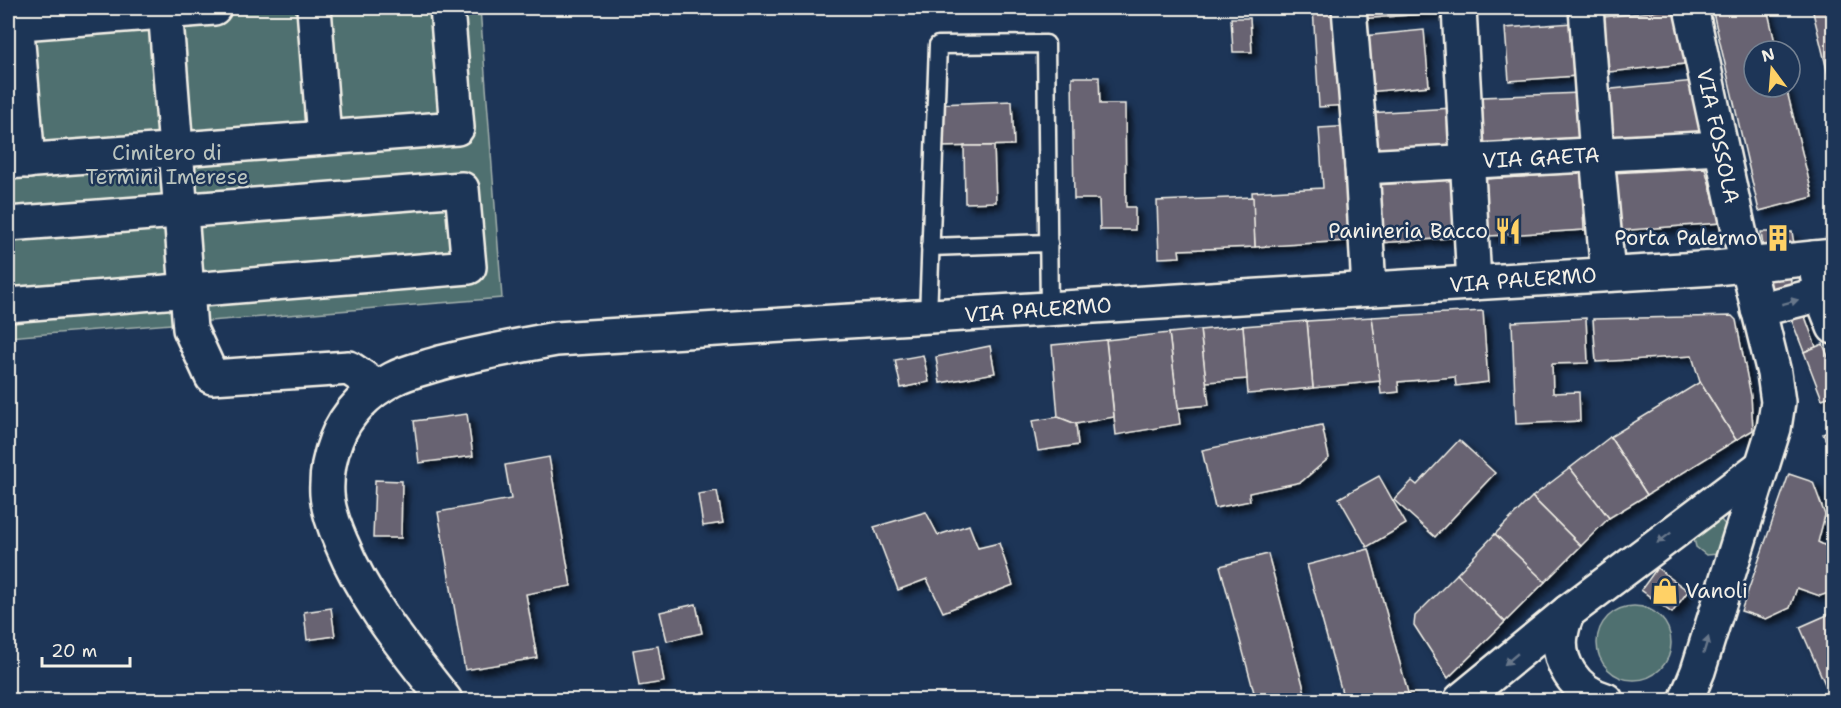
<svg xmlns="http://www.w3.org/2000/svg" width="1841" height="708" font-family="'Shantell Sans',sans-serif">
<defs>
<filter id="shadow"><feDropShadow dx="5.5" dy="5.5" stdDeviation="3" flood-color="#0009"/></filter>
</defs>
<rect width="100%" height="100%" fill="#1d3557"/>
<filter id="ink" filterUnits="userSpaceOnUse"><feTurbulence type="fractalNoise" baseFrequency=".0167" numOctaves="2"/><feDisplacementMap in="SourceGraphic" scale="12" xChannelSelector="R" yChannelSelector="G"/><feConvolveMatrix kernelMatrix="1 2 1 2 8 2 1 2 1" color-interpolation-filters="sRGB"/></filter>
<g filter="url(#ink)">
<!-- green -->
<g fill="#4f6f6f" stroke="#a2b0ac" stroke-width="1.5">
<path d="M8 8H480L502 298 8 337Z"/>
<path d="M1715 519 1721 520 1729 529 1719 554 1706 555 1696 547 1693 535Z"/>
<circle cx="1634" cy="643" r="37"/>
</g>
<!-- building -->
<g fill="#676372" stroke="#f4f1e8" stroke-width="1.5" filter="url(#shadow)">
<path d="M1313 8H1341L1348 105 1319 107Z"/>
<path d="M1361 8H1445L1446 12 1361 19Z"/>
<path d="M1712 8H1767L1777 51H1754V87H1786L1813 197 1759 211Z"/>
<path d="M1812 8H1834V99Z"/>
<path d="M1679 9 1684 64 1609 72 1603 17Z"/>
<path d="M1231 18H1250L1252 52H1233Z"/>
<path d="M1572 23 1576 76 1509 81 1505 28Z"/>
<path d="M1424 30 1429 86 1368 92 1363 36Z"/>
<path d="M1072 77H1099L1100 104H1125L1126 207H1135V230H1100L1099 199H1074Z"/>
<path d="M1695 81 1703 137 1611 143V114L1604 115 1602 90Z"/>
<path d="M1580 93 1582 148 1484 153 1482 97Z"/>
<path d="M1012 101 1014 145 940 147 939 104Z"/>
<path d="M1453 108 1456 158 1370 163 1367 113Z"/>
<path d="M1353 126 1361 240 1255 247 1252 192 1323 188 1319 128Z"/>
<path d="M964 146H994L996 202 965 203Z"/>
<path d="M1705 168 1720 223 1617 231 1611 173Z"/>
<path d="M1581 173 1584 230 1489 236 1486 179Z"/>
<path d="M1459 179 1463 237 1380 243 1376 185Z"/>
<path d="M1253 197 1255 247 1179 250 1180 257 1159 258 1157 201Z"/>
<path d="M1761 232H1792L1794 244 1764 253Z"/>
<path d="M1767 274 1790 276 1792 288 1770 297Z"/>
<path d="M1483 311 1488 382 1456 386 1455 377 1398 382 1399 392 1381 394 1372 317Z"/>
<path d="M1803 311 1816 347 1804 352 1790 316Z"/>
<path d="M1732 316 1736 320 1751 396 1753 430 1736 440 1700 382 1692 356 1596 362 1593 319Z"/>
<path d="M1372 317 1380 381 1313 388 1307 321Z"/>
<path d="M1586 318 1588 363 1552 364 1553 393 1579 392 1580 421 1516 424 1512 322Z"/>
<path d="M1307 321 1313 388 1248 394 1243 326Z"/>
<path d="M1243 326 1247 379 1206 382 1200 330Z"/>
<path d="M1200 330 1209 405 1178 408 1169 333Z"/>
<path d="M1169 333 1180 424 1116 435 1106 340Z"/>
<path d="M1106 340 1114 417 1076 424 1058 417 1052 345Z"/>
<path d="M1823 344 1834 372V395L1822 399 1804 352Z"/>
<path d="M990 346 995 373 940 383 936 357Z"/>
<path d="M923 355 929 382 901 388 895 360Z"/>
<path d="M1700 382 1736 440 1647 495 1610 437Z"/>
<path d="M467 414 473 456 419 463 414 421Z"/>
<path d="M1058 417 1076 424 1078 445 1038 451 1032 421Z"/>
<path d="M1322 425 1329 458 1301 482 1249 493 1250 501 1215 508 1202 450Z"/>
<path d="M1834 429V459L1823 434Z"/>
<path d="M1610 437 1647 495 1609 518 1570 468Z"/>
<path d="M1459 440 1495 473 1435 537 1394 500 1412 481 1417 485Z"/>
<path d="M549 457 571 586 526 594 537 658 465 670 438 512 511 499 505 465Z"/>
<path d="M1570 468 1609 518 1581 546 1532 497Z"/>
<path d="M1789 474 1813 482 1825 515 1818 542 1834 550V591L1820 596 1797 588 1790 608 1766 619 1741 611Z"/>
<path d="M1379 476 1406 524 1367 547 1339 498Z"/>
<path d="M375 480 402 481 401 538H373Z"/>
<path d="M717 491 723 523 703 526 698 494Z"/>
<path d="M1532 497 1581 546 1545 582 1495 534Z"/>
<path d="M926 512 938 535 969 525 978 548 999 543 1013 585 943 612 927 579 898 590 874 527Z"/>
<path d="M1495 534 1545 582 1505 622 1457 574Z"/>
<path d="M1369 549 1410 700H1344L1307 565Z"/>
<path d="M1268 554 1307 700H1256L1220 566Z"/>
<path d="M1657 568 1688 591 1672 613 1641 590Z"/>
<path d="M1457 574 1505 622 1448 678 1414 625 1415 616Z"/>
<path d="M696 604 702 633 667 641 660 612Z"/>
<path d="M331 608 335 636 307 640 304 612Z"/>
<path d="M1834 612V700H1832L1800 627Z"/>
<path d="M658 646 664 682 639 686 633 650Z"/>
</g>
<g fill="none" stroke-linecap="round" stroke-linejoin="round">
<defs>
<g id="lane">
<path d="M930 247 1049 243"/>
<path d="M928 316 938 45 1046 44 1049 309"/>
</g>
<g id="street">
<path d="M15 8 28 161"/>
<path d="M165 8 190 329 212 377 349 368 377 387"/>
<path d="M314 8 324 138"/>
<path d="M1349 8 1362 167 1369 289"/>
<path d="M1459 8 1474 283"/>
<path d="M1586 8 1597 155 1608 274"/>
<path d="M8 24 214 8"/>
<path d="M8 162 457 128 447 8"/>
<path d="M1362 167 1720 148"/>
<path d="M8 224 462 189 469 267 8 305"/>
<path d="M1814 258 1821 294 1834 327"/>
<path d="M1758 310 1821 294"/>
<path d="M1568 612C1566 617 1563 624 1562 630 1554 661 1576 692 1606 700"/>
<path d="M1461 700 1568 612 1762 466"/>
<path d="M1686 700 1698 671 1774 428 1778 402 1774 373 1739 230 1691 8"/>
</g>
<path id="secondary" d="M445 700C405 649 366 603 341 542 334 526 328 510 327 494 326 475 329 458 336 440 346 413 368 392 393 379 408 371 425 368 440 363 479 353 517 346 556 339L1715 268 1834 256"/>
</defs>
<!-- lane casing -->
<use href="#lane" stroke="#f4f1e8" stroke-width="21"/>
<!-- street casing -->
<use href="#street" stroke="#f4f1e8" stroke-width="38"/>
<!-- secondary casing -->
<use href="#secondary" stroke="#f4f1e8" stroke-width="38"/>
<!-- lane -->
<use href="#lane" stroke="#1d3557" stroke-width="16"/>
<!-- street -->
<use href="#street" stroke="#1d3557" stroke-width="33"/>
<!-- secondary -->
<use href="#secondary" stroke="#1d3557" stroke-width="33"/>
</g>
<!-- one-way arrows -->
<defs><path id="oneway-solid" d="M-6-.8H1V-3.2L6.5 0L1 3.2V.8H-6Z" transform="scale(1.5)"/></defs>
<g fill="#68778a">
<use href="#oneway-solid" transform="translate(1790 302) rotate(-15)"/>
<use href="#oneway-solid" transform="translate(1664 538) rotate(143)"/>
<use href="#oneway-solid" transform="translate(1706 645) rotate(-73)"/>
<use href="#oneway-solid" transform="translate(1511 659) rotate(140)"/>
</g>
</g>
<!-- icons -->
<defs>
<symbol id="restaurant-bare" viewBox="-9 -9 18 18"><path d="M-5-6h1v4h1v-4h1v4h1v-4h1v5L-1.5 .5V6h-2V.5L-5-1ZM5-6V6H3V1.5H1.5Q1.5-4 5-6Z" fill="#ffd166" stroke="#1d3557" stroke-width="2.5" paint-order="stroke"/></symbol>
<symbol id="building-bare" viewBox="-9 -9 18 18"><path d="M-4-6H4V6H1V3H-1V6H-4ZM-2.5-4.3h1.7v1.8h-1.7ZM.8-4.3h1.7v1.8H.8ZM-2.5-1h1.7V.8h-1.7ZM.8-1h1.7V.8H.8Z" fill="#ffd166" stroke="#1d3557" stroke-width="2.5" paint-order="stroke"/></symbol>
<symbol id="shop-bare" viewBox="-9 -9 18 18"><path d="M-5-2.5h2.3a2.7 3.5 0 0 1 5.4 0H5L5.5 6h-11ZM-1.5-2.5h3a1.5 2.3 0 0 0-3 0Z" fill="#ffd166" stroke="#1d3557" stroke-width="2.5" paint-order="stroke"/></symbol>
</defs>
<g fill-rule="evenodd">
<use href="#restaurant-bare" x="1489" y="212" width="38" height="38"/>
<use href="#building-bare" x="1759" y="219" width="38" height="38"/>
<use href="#shop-bare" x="1646" y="572" width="38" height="38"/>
</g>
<g text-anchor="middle" stroke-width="5" stroke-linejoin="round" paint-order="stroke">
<!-- street labels -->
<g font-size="21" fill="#f4f1e8" stroke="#1d3557">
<text transform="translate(1718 136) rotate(78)" y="7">VIA FOSSOLA</text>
<text transform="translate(1541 158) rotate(-3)" y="7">VIA GAETA</text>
<text transform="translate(1523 280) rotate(-4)" y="7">VIA PALERMO</text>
<text transform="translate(1038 310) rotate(-4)" y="7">VIA PALERMO</text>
</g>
<!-- park labels -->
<g font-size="21" fill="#bac4be" stroke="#1d3557">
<text x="167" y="160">Cimitero di<tspan x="167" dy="24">Termini Imerese</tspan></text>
</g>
<!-- poi labels -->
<g font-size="21" fill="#f4f1e8" stroke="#1d3557" text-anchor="end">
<text x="1488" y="238">Panineria Bacco</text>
<text x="1758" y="245">Porta Palermo</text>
<text x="1685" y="598" text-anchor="start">Vanoli</text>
</g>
</g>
<!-- margin -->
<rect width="1841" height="708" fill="none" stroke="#1d3557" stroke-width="30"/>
<rect x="15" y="15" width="1811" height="678" fill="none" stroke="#f4f1e8" stroke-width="2" filter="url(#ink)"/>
<!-- north arrow -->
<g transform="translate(1772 69) rotate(344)"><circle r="28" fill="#1d3557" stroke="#738091" stroke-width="1.5"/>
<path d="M0-4.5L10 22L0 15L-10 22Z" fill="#ffd166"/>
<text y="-9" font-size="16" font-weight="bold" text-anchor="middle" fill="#f4f1e8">N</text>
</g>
<!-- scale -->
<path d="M42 657v9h88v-9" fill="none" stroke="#f4f1e8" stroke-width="3"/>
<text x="51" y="657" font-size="18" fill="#f4f1e8" stroke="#1d3557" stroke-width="4.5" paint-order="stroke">20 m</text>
</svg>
